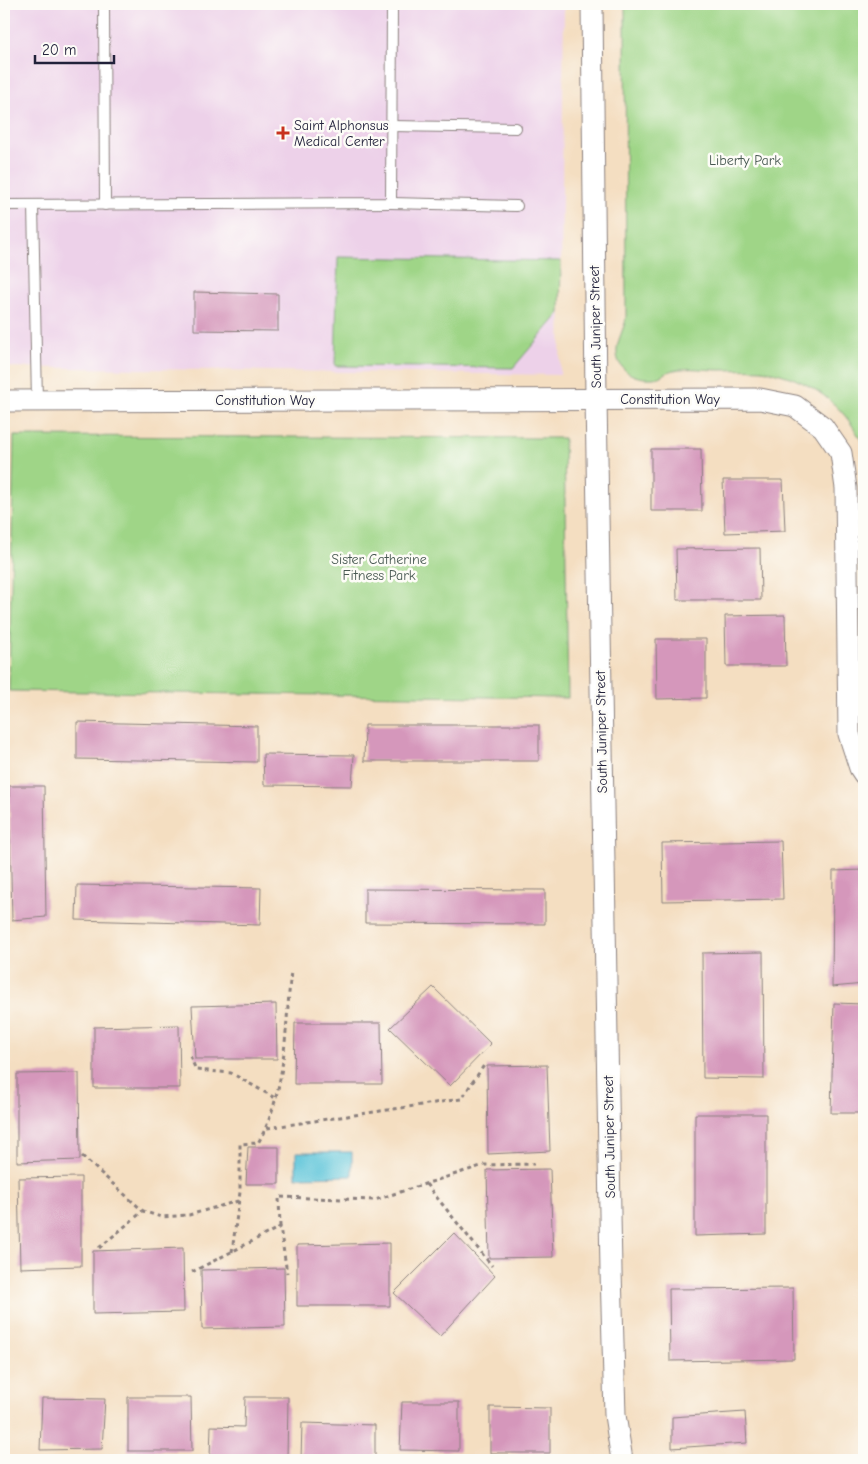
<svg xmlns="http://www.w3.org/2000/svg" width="868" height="1464" font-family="'Comic Neue',sans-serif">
<rect width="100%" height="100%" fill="#fdfcf7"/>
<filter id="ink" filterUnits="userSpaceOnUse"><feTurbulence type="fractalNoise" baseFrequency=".02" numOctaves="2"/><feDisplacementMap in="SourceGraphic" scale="10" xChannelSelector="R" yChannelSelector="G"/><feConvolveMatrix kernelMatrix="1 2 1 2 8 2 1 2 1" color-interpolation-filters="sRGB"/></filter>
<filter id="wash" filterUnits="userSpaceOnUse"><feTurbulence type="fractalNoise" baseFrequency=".0096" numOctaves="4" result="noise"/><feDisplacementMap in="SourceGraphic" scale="20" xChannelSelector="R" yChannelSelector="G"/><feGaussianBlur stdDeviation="1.12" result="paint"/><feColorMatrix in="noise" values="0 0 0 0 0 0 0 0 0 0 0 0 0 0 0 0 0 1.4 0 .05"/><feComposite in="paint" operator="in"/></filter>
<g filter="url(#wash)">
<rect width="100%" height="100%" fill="#f4dec1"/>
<!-- built -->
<path fill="#edd1e9" d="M4 4H564L560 375 4 367Z"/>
<!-- green -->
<g fill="#9fd587" stroke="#607c61">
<path d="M625 4H864V447C846 405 808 377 762 370 749 369 734 370 720 370 706 370 689 367 674 370 667 371 661 378 653 378 641 379 627 376 620 364 611 347 624 333 626 317Z"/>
<path d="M338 257 561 261 560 313 513 368 335 366Z"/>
<path d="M14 436 564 438 568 698 9 691Z"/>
</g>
<!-- water -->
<path fill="#5cc4d9" stroke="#3f738a" d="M296 1152H352V1176L296 1177Z"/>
<g id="blocks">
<!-- building -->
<g fill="#d597bb">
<path d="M194 292 278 294V331L194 330Z"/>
<path d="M651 449H701L702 511H651Z"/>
<path d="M723 480H783L785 531 725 533Z"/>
<path d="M760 548 761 600H677L676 549Z"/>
<path d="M785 615 786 666H726L725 616Z"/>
<path d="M656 639H706V698L657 699Z"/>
<path d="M77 722 257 726V762L77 759Z"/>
<path d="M365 725H539V761H364Z"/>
<path d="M263 754 354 755 352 786 264 785Z"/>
<path d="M9 786H44L46 917 12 920Z"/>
<path d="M781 841 783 899 663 901 662 843Z"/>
<path d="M864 870V984L832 987 833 871Z"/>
<path d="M77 885 261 888 260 925 76 920Z"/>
<path d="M365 889 545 890V924L365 923Z"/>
<path d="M763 952 764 1079 703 1078 702 953Z"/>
<path d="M433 987 491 1044 450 1086 390 1028Z"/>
<path d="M834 1003 864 1004V1113H831Z"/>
<path d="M276 1004 277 1059H195L192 1006Z"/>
<path d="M295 1023H381L382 1084H294Z"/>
<path d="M179 1025 180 1088H94V1027Z"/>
<path d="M547 1065 550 1151 488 1154 487 1066Z"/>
<path d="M79 1073 80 1160 17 1162V1074Z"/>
<path d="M695 1114H766V1234L695 1236Z"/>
<path d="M248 1147H279V1184H246Z"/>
<path d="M550 1169 553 1257 489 1258 487 1170Z"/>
<path d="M81 1177V1266L20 1268 18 1178Z"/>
<path d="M454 1233 495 1276 440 1336 394 1293Z"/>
<path d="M390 1243V1306H297V1245Z"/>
<path d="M183 1248 184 1312 93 1314V1251Z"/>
<path d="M284 1268 285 1327 202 1329 201 1270Z"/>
<path d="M793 1288 794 1359 670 1361 669 1289Z"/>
<path d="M128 1397H191L192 1451H128Z"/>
<path d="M245 1397H288L287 1460H244V1457H210L211 1426 244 1427Z"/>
<path d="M42 1398 105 1399 102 1449 40 1450Z"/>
<path d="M402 1402H459V1451L400 1450Z"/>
<path d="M490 1407 550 1408V1453H490Z"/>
<path d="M745 1412 747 1443 672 1448V1417Z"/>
<path d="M302 1423 375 1425V1460H301Z"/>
</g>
</g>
</g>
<g filter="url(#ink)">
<use href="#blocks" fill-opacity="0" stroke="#8b807e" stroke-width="1"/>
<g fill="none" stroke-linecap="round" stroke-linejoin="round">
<defs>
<g id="lane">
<path d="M104 4 105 205"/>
<path d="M391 126 516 128"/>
<path d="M391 203 517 206"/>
<path d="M4 205 391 203 392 4"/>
<path d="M33 205 37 401"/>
</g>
<g id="street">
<path d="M592 4 596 399 611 1271 615 1415 622 1460"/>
<path d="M4 401 760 399 795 406 823 427 841 453 846 488 849 734 860 768 864 774"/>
</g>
</defs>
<!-- lane casing -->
<use href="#lane" stroke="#8b807e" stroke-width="12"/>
<!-- street casing -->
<use href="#street" stroke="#8b807e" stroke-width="23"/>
<!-- path -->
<g stroke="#8b807e" stroke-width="3" stroke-dasharray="4 4" stroke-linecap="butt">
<path d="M190 1056 196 1070 231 1073 275 1098"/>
<path d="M267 1128 461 1099 485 1064"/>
<path d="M82 1156 143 1211"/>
<path d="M426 1184 492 1266"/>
<path d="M280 1227 279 1197 375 1200 484 1165 534 1164"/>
<path d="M99 1248 143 1211 161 1217 189 1215 238 1201"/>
<path d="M232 1252 240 1192V1144L258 1143C287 1092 285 1027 291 971"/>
<path d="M192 1272 280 1227 287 1273"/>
</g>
<!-- lane -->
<use href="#lane" stroke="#fff" stroke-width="10"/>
<!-- street -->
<use href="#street" stroke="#fff" stroke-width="21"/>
</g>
</g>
<!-- markers -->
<path fill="#c8321e" stroke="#fdfcf7" stroke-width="2" d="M280.5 125.5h5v5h5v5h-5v5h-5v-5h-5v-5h5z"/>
<g text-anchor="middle" stroke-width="5" stroke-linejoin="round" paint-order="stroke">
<!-- poi labels -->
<g font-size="14" fill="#22223b" stroke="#fdfcf7" text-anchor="start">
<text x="294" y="130">Saint Alphonsus<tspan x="294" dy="16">Medical Center</tspan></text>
</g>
<!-- park labels -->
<g font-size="14" fill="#485852" stroke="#fdfcf7">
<text x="745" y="165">Liberty Park</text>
<text x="379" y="564">Sister Catherine<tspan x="379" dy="16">Fitness Park</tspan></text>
</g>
<!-- street labels -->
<g font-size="14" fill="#22223b" stroke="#fdfcf7">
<text transform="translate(595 327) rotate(-91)" y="5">South Juniper Street</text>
<text x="670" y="404">Constitution Way</text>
<text x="265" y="405">Constitution Way</text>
<text transform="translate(601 732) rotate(-91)" y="5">South Juniper Street</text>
<text transform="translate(609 1137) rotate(-91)" y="5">South Juniper Street</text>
</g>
</g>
<!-- margin -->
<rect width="868" height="1464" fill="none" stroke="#fdfcf7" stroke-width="20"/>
<!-- scale -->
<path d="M35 55v8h79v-8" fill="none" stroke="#22223b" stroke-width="2.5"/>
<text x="42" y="55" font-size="15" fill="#22223b" stroke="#fdfcf7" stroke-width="4" paint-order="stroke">20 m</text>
</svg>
